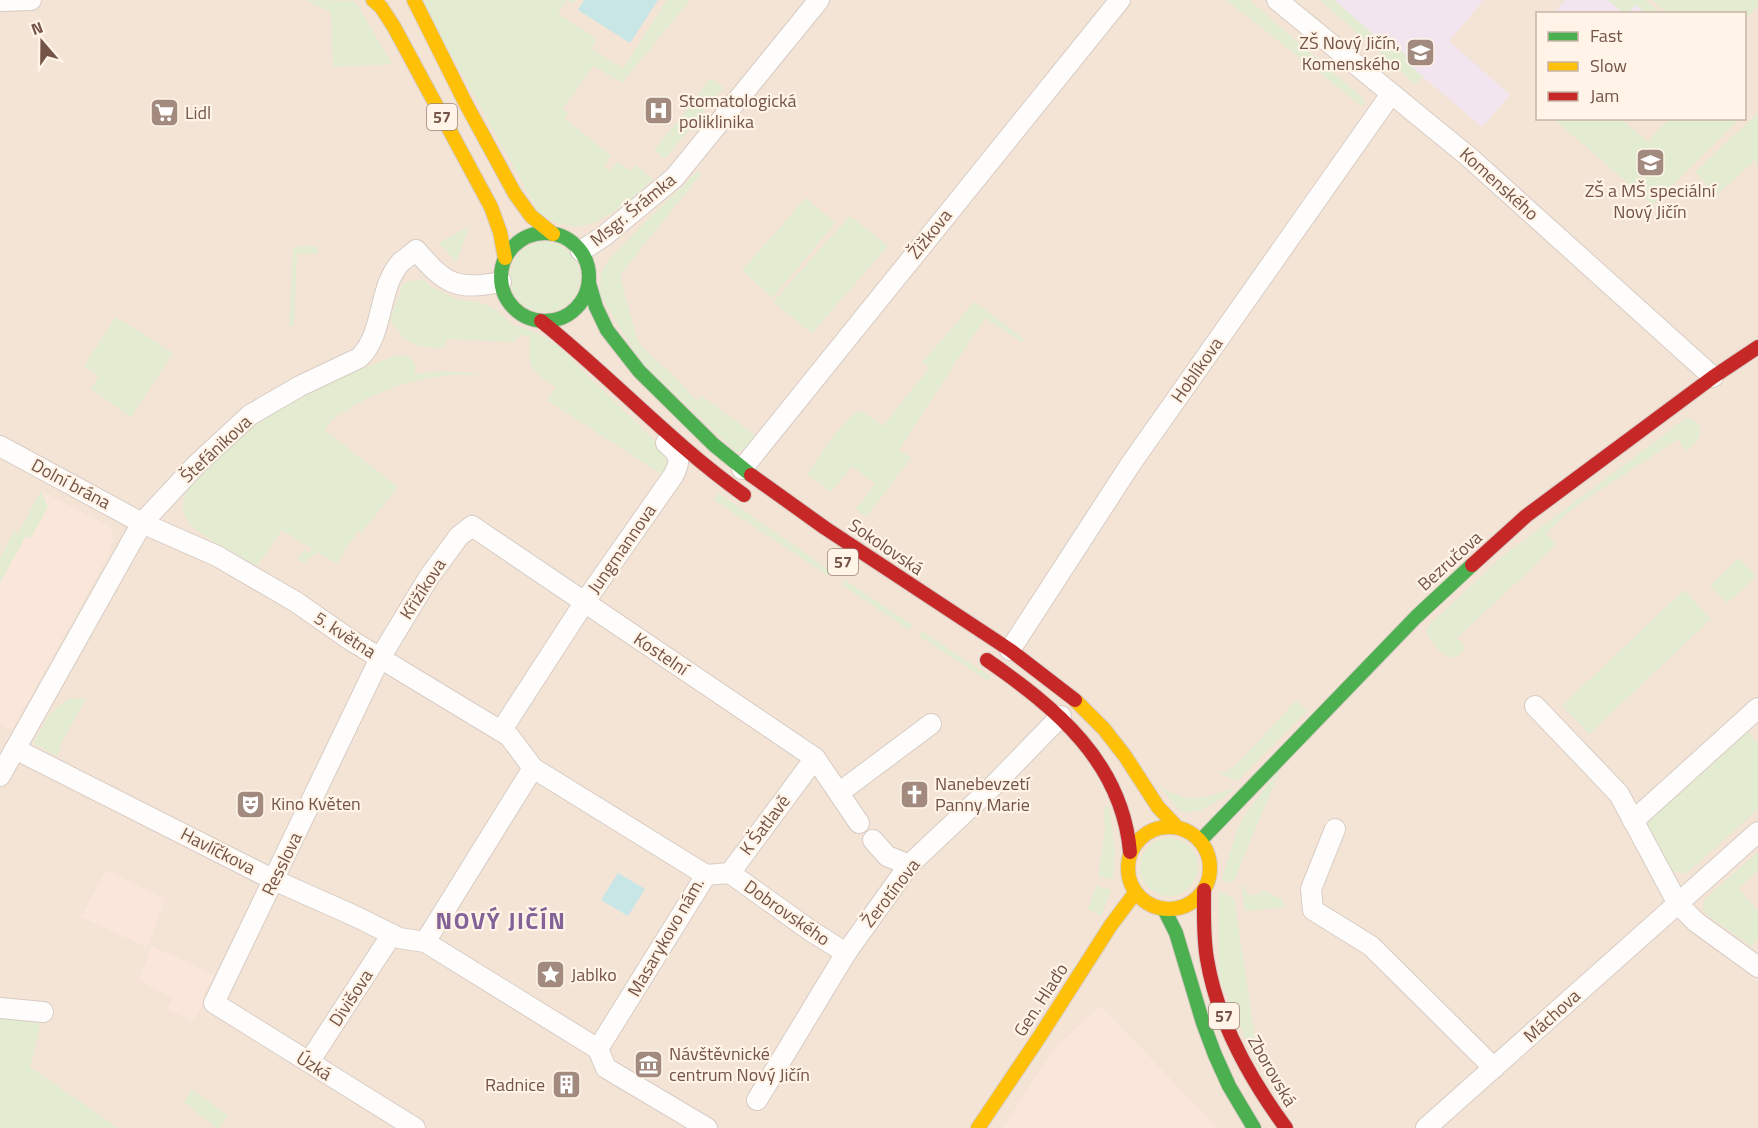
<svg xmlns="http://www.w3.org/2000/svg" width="1758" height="1128" font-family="'Titillium Web',sans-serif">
<rect width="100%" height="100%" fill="#f7efe6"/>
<!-- residential -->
<path fill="#f3e4d6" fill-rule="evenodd" d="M0 0H1758V1128H0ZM1538 14H1744V118H1538Z"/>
<!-- commercial -->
<g fill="#fbe6dc">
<path d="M41 491 111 527 113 542 110 552 12 730 0 724V558L14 531 18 533Z"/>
<path d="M106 870 166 899 147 947 81 917Z"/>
<path d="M152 946 215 975 203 994 207 996 193 1021 167 1009 172 998 139 980Z"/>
<path d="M1100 1006 1142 1049 1217 1128H1003L1045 1062 1060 1043Z"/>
</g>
<!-- education -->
<g fill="#f2e5f0">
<path d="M1320 0H1484L1449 41 1510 95 1482 127 1423 77 1416 85Z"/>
<path d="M1565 0H1645L1660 13 1553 14Z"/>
</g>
<!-- green -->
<g fill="#e3ecd1">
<path d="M305 0 355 1 392 64 333 67 331 12Z"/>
<path d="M421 0H576L573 4 566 0 558 14 597 39 591 48 623 69 667 0H690L622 83 594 66 563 108 568 113 564 118 611 156 603 166 610 172 618 162 630 171 636 165 653 179C633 197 597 231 569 226 558 224 547 219 539 213Z"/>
<path d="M1226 0H1249L1364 99 1363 107Z"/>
<path d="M1320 0H1334L1380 40 1384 36 1387 38 1388 36 1398 45 1397 47 1408 57 1405 61 1423 76 1416 85Z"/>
<path d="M1608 0H1645L1660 13H1646L1635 5 1628 13H1623Z"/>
<path d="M1652 0H1758V6L1745 19 1744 14 1667 13Z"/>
<path d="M711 78 723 88 665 159 654 150 691 105V104Z"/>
<path d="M1758 113V167L1755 160 1717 195 1695 172Z"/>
<path d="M1554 119H1621L1648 142 1669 119H1739L1653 205Z"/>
<path d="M698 171 701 174 623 271 620 276 638 342 655 360 670 372 698 402 701 396 703 397 756 436 745 449 737 453 639 360 600 294 601 273 609 260 646 221Z"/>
<path d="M806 198 835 223 772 298 742 270Z"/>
<path d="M850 216 888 246 812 333 773 302Z"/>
<path d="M468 227 467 234 456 262 439 243Z"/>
<circle cx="545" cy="277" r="35"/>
<path d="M309 246 318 247 317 254 297 253 294 326H289L293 247Z"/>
<path d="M423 279 432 287 456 299 486 304 495 309 511 324 532 331 556 344 671 457 667 472 661 474 547 400 556 387C530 369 528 370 530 338L521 335 514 342 446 339 445 348C414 348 407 345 390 320L403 283Z"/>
<path d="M974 302 1024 339 1022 342 985 318 957 360H956V362L899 450 911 458 866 517 856 509 875 484 852 466 831 492 807 474 832 438 857 410 860 413 862 411 883 426 929 368 922 362 942 340Z"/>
<path d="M116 317 173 353 131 417 91 389 99 376 84 366Z"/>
<path d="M397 355 407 356 415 364V374L440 371 483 374C470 376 455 374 441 376 405 381 367 394 338 417L345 406 324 430 398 487 361 533 358 531 336 564 318 552 304 563 297 559 304 550 308 553 312 549 282 530 257 566C242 557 192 532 186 518 175 495 197 476 213 461 224 451 235 440 247 431 291 397 345 375 397 355Z"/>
<path d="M1687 417C1709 424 1700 441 1686 451L1678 439 1579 504 1563 517 1546 534 1557 544 1457 638 1466 648C1462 652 1458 657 1453 657 1441 657 1428 638 1426 628L1503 556Z"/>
<path d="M41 491 48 507 31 538 26 536 0 583V558L14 531 18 533Z"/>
<path d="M719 493 832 572 827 575 714 500Z"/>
<path d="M1739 558 1756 576 1727 603 1710 586Z"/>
<path d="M845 580 912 625 909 630 842 585Z"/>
<path d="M1684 590 1711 619 1589 734 1562 706Z"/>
<path d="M922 631 991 677 988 681 919 636Z"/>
<path d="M86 698 60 746 61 748 57 756 35 745 34 742 48 717 58 707 69 699Z"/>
<path d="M1296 701 1307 711 1239 779 1234 780 1214 771 1225 773 1235 766Z"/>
<path d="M1746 730 1758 743V809L1687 873 1676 872 1669 869 1646 829 1649 819Z"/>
<path d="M1281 767 1234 881 1232 882 1221 881 1237 830 1247 812Z"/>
<path d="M1158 785C1186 804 1201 800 1231 789L1233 790C1217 802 1202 814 1181 812Z"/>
<path d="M1109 806 1115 851 1113 879 1098 876 1105 832 1104 808Z"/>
<circle cx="1169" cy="867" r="29"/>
<path d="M1758 852V870L1738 888 1758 911V939L1751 946 1705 913 1703 908 1704 900Z"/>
<path d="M1096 886 1111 890 1101 916 1088 909Z"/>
<path d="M1241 886 1244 887 1249 896 1261 894 1262 890 1281 899 1286 907 1245 911Z"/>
<path d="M1219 892 1234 898 1260 1071 1219 978Z"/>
<path d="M0 1019 41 1021 30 1067 118 1128H0Z"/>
<path d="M193 1090 227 1115V1117L220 1127 217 1128 184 1102 191 1091Z"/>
</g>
<!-- water -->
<g fill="#c9e6e6">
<path d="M584 0H658L630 43 578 10Z"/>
<path d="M618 873 645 889 628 916 601 900Z"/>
</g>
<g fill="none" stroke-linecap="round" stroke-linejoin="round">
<defs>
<g id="street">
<path d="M1277 0 1469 157 1713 377"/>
<path d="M0 1 31 0"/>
<path d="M581 251 604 236 674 178 819 0"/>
<path d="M0 446 142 523 217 556 296 602 352 641 509 736 533 768 706 875 598 1049"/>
<path d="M742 469 1120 0"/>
<path d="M1010 650 1130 465 1391 94"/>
<path d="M1535 706 1619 794 1678 904 1696 922 1758 967"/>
<path d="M501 731 584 603 673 476C682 459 680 455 666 443"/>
<path d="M15 749 274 880 357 917 399 938 425 942 598 1049"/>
<path d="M0 776 142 523 197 464 250 415 300 386 359 358C385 334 377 288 401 262 406 258 412 254 416 250 445 284 456 291 501 282"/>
<path d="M840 792 931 724"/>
<path d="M1633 821 1758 708"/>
<path d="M1335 829 1311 889 1313 910 1371 946 1494 1068"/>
<path d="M873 840 887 856 909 865"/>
<path d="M730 873 811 931 846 953"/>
<path d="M706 875 730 873 815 758"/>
<path d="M425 942 533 768"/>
<path d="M0 1008 43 1012"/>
<path d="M598 1049 606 1068 707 1128"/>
<path d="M309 1062 392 934"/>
<path d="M757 1100 846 953 909 865 993 786 1061 716"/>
<path d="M415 1128 214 1003 380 658 429 577 459 536 472 526 815 758 859 823"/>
<path d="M1426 1128 1758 832"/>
</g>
<g id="fast">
<circle cx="545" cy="277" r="44"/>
<path d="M589 283 596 307 607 330 639 371 714 445 751 475"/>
<path d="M1200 841 1416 617 1472 565"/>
<path d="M1164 909 1176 933 1203 1023 1215 1055 1229 1086 1254 1128"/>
</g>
<g id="slow">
<path d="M373 0 381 7 394 27 491 207 500 232 505 258"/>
<path d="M414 0 466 104 515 194 531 216 553 234"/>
<path d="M1075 700 1104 729 1125 756 1158 807 1177 827"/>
<circle cx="1169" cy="868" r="41"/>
<path d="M978 1128 1040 1036 1111 925 1135 893"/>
</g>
<g id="jam">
<path d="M541 321C611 377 671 443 744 495"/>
<path d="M751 475 825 528 1010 650 1075 700"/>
<path d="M1472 565 1526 516 1713 377 1758 347"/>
<path d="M987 660C1056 708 1122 762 1130 852"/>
<path d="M1204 890C1204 913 1203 936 1207 959 1217 1020 1250 1079 1286 1128"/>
</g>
</defs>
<!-- street casing -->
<use href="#street" stroke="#d8ccc5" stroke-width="22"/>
<!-- fast casing -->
<use href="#fast" stroke="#d7cbc3" stroke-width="16"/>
<!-- slow casing -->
<use href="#slow" stroke="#d7cbc3" stroke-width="16"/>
<!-- jam casing -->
<use href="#jam" stroke="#d7cbc3" stroke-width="16"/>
<!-- street -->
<use href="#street" stroke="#fefdfb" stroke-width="20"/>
<!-- fast -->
<use href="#fast" stroke="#4caf50" stroke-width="14"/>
<!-- slow -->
<use href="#slow" stroke="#ffc107" stroke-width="14"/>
<!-- jam -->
<use href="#jam" stroke="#c62828" stroke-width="14"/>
</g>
<!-- icons -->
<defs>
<symbol id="school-square" viewBox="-11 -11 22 22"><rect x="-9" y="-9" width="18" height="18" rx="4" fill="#a28a7f" stroke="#fff4e7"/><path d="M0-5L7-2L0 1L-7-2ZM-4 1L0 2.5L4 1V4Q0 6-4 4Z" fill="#fff"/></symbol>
<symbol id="hospital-square" viewBox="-11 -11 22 22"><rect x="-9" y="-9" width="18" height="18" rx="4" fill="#a28a7f" stroke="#fff4e7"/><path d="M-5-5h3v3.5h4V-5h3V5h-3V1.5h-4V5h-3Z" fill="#fff"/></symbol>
<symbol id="supermarket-square" viewBox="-11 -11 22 22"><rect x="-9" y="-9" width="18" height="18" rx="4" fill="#a28a7f" stroke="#fff4e7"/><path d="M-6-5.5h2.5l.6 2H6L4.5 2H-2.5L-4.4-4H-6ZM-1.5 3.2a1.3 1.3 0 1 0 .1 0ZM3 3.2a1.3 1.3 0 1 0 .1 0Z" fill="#fff"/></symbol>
<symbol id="church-square" viewBox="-11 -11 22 22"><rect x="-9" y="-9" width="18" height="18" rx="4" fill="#a28a7f" stroke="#fff4e7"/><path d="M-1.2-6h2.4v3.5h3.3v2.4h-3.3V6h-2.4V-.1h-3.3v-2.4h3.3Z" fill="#fff"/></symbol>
<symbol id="theatre-square" viewBox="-11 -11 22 22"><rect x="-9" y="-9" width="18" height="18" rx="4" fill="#a28a7f" stroke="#fff4e7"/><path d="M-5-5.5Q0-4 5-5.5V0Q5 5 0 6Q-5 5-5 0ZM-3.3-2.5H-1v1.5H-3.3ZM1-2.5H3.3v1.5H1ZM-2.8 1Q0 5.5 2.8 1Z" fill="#fff"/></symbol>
<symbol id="sight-square" viewBox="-11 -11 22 22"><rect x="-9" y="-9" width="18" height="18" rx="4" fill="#a28a7f" stroke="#fff4e7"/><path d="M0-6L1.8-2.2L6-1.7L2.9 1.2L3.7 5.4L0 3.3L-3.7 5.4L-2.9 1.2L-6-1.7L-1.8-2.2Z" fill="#fff"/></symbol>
<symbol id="museum-square" viewBox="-11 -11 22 22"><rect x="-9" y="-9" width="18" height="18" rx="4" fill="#a28a7f" stroke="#fff4e7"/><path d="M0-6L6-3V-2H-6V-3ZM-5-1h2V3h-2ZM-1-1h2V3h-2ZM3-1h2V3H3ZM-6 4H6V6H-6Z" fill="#fff"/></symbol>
<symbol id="building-square" viewBox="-11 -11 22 22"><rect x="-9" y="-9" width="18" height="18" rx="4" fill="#a28a7f" stroke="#fff4e7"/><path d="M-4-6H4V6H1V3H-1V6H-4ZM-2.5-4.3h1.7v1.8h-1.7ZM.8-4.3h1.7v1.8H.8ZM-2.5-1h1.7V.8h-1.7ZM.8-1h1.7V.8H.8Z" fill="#fff"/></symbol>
</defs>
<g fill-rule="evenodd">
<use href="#school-square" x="1404" y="36" width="33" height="33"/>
<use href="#hospital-square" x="642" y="94" width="33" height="33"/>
<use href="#supermarket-square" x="148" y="96" width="33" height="33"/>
<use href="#school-square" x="1634" y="146" width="33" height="33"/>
<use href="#church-square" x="898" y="778" width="33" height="33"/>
<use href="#theatre-square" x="234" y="788" width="33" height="33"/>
<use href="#sight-square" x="534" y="958" width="33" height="33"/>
<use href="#museum-square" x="632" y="1048" width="33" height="33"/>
<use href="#building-square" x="550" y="1068" width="33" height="33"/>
</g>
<g text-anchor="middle" stroke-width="4.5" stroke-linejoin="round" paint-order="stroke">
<!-- shield labels -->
<g fill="#fff4e7" stroke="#9e8477" stroke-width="1.5">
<rect x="427" y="104" width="30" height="26" rx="4.5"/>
<rect x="828" y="549" width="30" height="26" rx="4.5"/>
<rect x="1209" y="1003" width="30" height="26" rx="4.5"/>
</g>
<g font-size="16" font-weight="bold" fill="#745447">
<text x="442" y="123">57</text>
<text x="843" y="568">57</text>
<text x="1224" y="1022">57</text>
</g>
<!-- poi labels -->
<g font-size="18" fill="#745447" stroke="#fff4e7" text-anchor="start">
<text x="1400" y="49" text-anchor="end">ZŠ Nový Jičín,<tspan x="1400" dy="21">Komenského</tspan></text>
<text x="679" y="107">Stomatologická<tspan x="679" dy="21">poliklinika</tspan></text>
<text x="185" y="119">Lidl</text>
<text x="1650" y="197" text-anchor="middle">ZŠ a MŠ speciální<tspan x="1650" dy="21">Nový Jičín</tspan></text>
<text x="935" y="790">Nanebevzetí<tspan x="935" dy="21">Panny Marie</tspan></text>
<text x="271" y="810">Kino Květen</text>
<text x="571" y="981">Jablko</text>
<text x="669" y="1060">Návštěvnické<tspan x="669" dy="21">centrum Nový Jičín</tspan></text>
<text x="545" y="1091" text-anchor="end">Radnice</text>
</g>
<!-- street labels -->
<g font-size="18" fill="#745447" stroke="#fff4e7">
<text transform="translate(1499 184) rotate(42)" y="6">Komenského</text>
<text transform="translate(633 210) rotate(-39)" y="6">Msgr. Šrámka</text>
<text transform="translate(930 234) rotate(-51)" y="6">Žižkova</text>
<text transform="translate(1197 370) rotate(-55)" y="6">Hoblíkova</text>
<text transform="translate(216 449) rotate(-43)" y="6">Štefánikova</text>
<text transform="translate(71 484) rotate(28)" y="6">Dolní brána</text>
<text transform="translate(886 547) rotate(34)" y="6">Sokolovská</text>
<text transform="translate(622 549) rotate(-55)" y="6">Jungmannova</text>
<text transform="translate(1450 561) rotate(-42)" y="6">Bezručova</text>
<text transform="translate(423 589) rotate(-57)" y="6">Křižíkova</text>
<text transform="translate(345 635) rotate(33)" y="6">5. května</text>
<text transform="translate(661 654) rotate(34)" y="6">Kostelní</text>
<text transform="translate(765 825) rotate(-53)" y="6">K Šatlavě</text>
<text transform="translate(218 851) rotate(27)" y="6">Havlíčkova</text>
<text transform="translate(282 864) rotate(-64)" y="6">Resslova</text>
<text transform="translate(891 893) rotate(-52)" y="6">Žerotínova</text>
<text transform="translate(787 913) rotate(35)" y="6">Dobrovského</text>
<text transform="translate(666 937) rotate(-60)" y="6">Masarykovo nám.</text>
<text transform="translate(351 998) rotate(-57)" y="6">Divišova</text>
<text transform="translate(1041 1000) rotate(-57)" y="6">Gen. Hlaďo</text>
<text transform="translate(1552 1016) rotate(-42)" y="6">Máchova</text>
<text transform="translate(314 1066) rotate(32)" y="6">Úzká</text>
<text transform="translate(1272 1071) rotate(60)" y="6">Zborovská</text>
</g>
<!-- district labels -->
<g font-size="24" font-weight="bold" letter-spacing="1.5" fill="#836298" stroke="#fff4e7">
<text x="501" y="929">NOVÝ JIČÍN</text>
</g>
</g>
<!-- legend -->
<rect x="1536" y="12" width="210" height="108" fill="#fff4e7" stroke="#c7b4a7" stroke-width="1.5"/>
<rect x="1548" y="32" width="30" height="9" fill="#4caf50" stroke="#c7b4a7" stroke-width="1.5"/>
<text x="1590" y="42" font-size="18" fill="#745447">Fast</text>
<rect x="1548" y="62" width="30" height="9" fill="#ffc107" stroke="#c7b4a7" stroke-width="1.5"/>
<text x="1590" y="72" font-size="18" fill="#745447">Slow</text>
<rect x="1548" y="92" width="30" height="9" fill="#c62828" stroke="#c7b4a7" stroke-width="1.5"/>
<text x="1590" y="102" font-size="18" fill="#745447">Jam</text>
<!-- north arrow -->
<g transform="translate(42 42) rotate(340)" stroke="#fff4e7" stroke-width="4.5" paint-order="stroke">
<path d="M0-4.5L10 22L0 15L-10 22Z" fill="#745447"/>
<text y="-9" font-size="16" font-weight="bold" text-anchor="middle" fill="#745447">N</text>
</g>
</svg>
